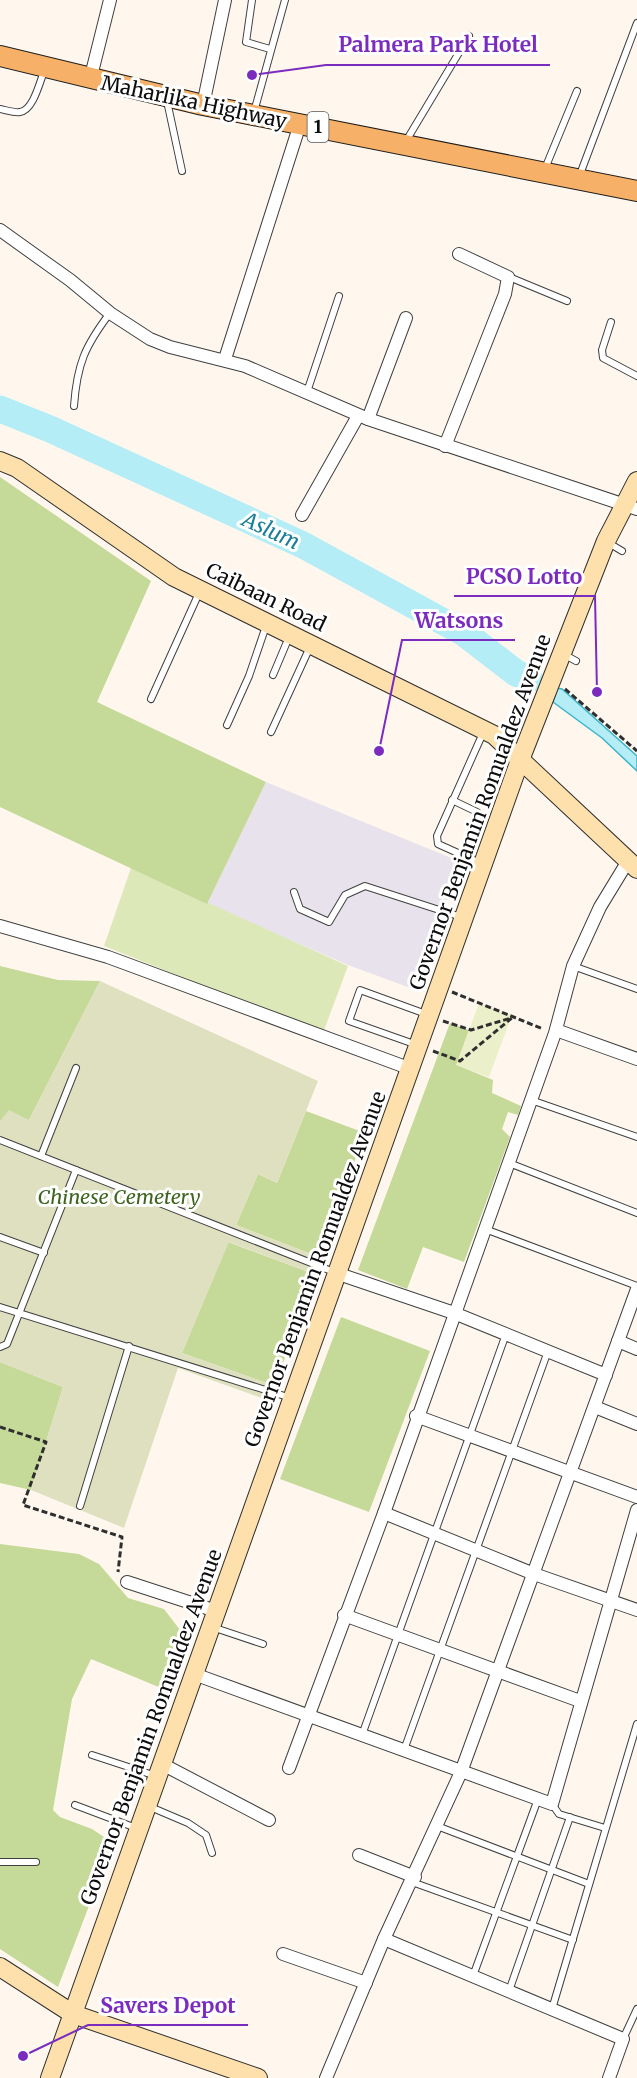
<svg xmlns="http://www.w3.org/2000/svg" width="637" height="2078" font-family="Merriweather,serif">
<rect width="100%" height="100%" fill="#fff7ee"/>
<!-- industrial -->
<path fill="#e8e2ec" d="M266 782 461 862 413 989 348 965 207 904Z"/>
<!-- green -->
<path fill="#dde8b9" d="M131 868 348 966 323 1033 104 946Z"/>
<!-- forest -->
<g fill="#c5d998">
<path d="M0 477 151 581 97 702 266 782 207 904 0 807Z"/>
<path d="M0 966 58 980 100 981 29 1120 0 1121Z"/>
<path d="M450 1023 469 1030 457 1065 493 1080 492 1093 521 1106 518 1115 508 1112 502 1129 510 1137 464 1262 423 1247 407 1289 358 1270Z"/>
<path d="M306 1111 365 1133 319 1257 236 1225 258 1174 277 1183Z"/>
<path d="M228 1242 314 1274 275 1386 182 1353Z"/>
<path d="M341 1317 430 1351 369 1512 280 1479Z"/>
<path d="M0 1362 63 1387 31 1490 0 1483Z"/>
<path d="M0 1544 79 1554 99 1564 128 1598 164 1609 183 1634 161 1688 91 1659 72 1699 53 1810 60 1817 92 1829 113 1843 58 1987 0 1949Z"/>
</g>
<!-- cemetery -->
<path fill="#dee0c0" d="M100 981 318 1081 277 1183 258 1174 236 1225 319 1257 314 1274 229 1242 182 1353 275 1386 270 1401 178 1368 124 1528 31 1490 63 1387 0 1362V1121L9 1110 29 1120Z"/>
<!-- pitch -->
<path fill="#ecf0ca" d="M479 1003 512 1015 489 1077 456 1065Z"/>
<!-- water -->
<path fill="#b4edf5" stroke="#3cb5cb" stroke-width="1.5" d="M557 688 562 689 637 756V771L602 738 553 702Z"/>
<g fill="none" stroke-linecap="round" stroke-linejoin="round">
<!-- river -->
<path stroke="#b4edf5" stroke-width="27" d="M0 409 50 429 303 545 464 633 516 673 529 679"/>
<defs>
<g id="lane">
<path d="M252 0 246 42 270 49"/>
<path d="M167 101 182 171"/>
<path d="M0 109C6 110 14 113 20 112 34 110 40 80 45 69"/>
<path d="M254 112 285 0"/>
<path d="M406 141 469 36"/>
<path d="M544 171 577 91"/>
<path d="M579 177 637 23"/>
<path d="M509 277 567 301"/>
<path d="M611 322 602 350 603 358 637 376"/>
<path d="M307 392 339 296"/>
<path d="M74 406C77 364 85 346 110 313"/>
<path d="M607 542 622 551"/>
<path d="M565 655 576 661"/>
<path d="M273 675 289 637"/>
<path d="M151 699 199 593"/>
<path d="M227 725 249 676 266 626"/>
<path d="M271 732 310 647"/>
<path d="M452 800 477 812"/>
<path d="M480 863 438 844 437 836 483 733"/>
<path d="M294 892 300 909 329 922 345 895 365 886 461 917"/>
<path d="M573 966 637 989"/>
<path d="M417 1045 349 1021 360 990 426 1014"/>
<path d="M531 1100 637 1137"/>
<path d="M0 1140 334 1272"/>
<path d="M41 1156 76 1068"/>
<path d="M509 1163 637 1213"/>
<path d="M485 1229 637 1286"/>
<path d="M0 1237 44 1253"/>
<path d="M0 1307 291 1398"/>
<path d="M0 1347 7 1344 76 1170"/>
<path d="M80 1506 129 1346"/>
<path d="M212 1627 263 1644"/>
<path d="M362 1735 506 1334"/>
<path d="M404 1750 548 1351"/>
<path d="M92 1755 156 1776"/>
<path d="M552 1804 559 1814 605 1828"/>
<path d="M75 1805 136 1828"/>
<path d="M148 1806 188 1823 206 1835 212 1853"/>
<path d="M437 1826 589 1884"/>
<path d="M0 1862H36"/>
<path d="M412 1882 573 1940"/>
<path d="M473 1976 538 1799"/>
<path d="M509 1991 570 1817"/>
<path d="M552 2009 637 1724"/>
<path d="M623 2039 637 2009"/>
</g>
<g id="street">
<path d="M90 80 110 0"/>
<path d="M203 105 225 0"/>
<path d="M0 230 70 280 110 313 150 339 170 347 245 366 368 419 637 509"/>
<path d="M225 359 300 124"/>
<path d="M368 419 406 318"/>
<path d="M445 446 505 294 508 277 459 254"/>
<path d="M302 515 358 416"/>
<path d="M0 926 108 957 411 1069"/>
<path d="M556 1030 637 1059"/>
<path d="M336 1273 454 1313 606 1375"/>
<path d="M618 1341 637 1349"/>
<path d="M595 1407 637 1424"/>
<path d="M416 1416 637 1497"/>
<path d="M384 1513 534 1574 637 1610"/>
<path d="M127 1582 216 1611"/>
<path d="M344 1615 580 1701"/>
<path d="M194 1674 552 1804 637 1510"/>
<path d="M162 1764 269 1820"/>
<path d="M289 1768 384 1513 555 1033 573 966 600 907 628 861"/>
<path d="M359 1855 415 1877"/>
<path d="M384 1939 623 2039 609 2078"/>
<path d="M283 1954 366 1983"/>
<path d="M326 2078 384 1939 461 1772 637 1289"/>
</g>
<g id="secondary">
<path d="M0 461 17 468 174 577 494 735 637 869"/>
<path d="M0 1967 73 2014 258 2078"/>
<path d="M50 2078 520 760 606 541 637 481"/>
</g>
<path id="primary" d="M0 56 203 105 637 191"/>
</defs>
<!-- lane casing -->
<use href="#lane" stroke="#404040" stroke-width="8"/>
<!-- street casing -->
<use href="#street" stroke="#404040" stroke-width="14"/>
<!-- secondary casing -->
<use href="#secondary" stroke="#2f2f2f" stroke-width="20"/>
<!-- primary casing -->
<use href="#primary" stroke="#1e1e1e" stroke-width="22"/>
<!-- path -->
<g stroke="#2f2f2f" stroke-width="3" stroke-dasharray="6 3" stroke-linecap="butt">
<path d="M565 689 637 751"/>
<path d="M452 992 543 1029"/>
<path d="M443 1021 471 1030 511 1018"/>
<path d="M433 1051 460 1061 513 1017"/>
<path d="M0 1427 46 1442 23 1505 122 1537 118 1572"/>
</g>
<!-- lane -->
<use href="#lane" stroke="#fff" stroke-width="6"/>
<!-- street -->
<use href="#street" stroke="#fff" stroke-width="12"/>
<!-- secondary -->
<use href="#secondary" stroke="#fde0ab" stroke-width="18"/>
<!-- primary -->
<use href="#primary" stroke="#f6b067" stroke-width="20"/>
</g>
<g text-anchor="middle" stroke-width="6" stroke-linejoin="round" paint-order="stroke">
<!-- shield labels -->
<rect fill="#fff" stroke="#565656" stroke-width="1.5" x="307.5" y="112" width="21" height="30" rx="4.5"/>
<g font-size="18" font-weight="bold" fill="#0d0d0d">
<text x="318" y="133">1</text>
</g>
<!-- street labels -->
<g font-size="20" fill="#0d0d0d" stroke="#fff">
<text transform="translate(194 102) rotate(12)" y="7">Maharlika Highway</text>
<text transform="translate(266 597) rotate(26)" y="7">Caibaan Road</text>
<text transform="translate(480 812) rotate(-70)" y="7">Governor Benjamin Romualdez Avenue</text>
<text transform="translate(315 1269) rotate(-70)" y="7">Governor Benjamin Romualdez Avenue</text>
<text transform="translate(151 1727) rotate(-70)" y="7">Governor Benjamin Romualdez Avenue</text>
</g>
<!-- park labels -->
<g font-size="20" font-style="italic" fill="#3e641f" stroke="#fff">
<text x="119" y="1204">Chinese Cemetery</text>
</g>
<!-- water labels -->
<g font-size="21" font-style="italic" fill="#197e96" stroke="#fff">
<text transform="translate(271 531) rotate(25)" y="7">Aslum</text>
</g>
</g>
<!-- callouts -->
<path fill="none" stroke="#7b2cbf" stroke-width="2" d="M252 75L326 65H550M597 692L595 596H454M379 751L402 640H515M23 2056L88 2025H248"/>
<g fill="#7b2cbf" stroke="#fff" stroke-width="2">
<circle cx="252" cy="75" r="6"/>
<circle cx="597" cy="692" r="6"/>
<circle cx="379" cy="751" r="6"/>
<circle cx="23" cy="2056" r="6"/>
</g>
<g font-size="21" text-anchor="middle" font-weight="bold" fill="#7b2cbf" stroke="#fff" stroke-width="6" stroke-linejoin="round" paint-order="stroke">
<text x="438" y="52">Palmera Park Hotel</text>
<text x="524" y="584">PCSO Lotto</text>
<text x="459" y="628">Watsons</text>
<text x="168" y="2013">Savers Depot</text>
</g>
</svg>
